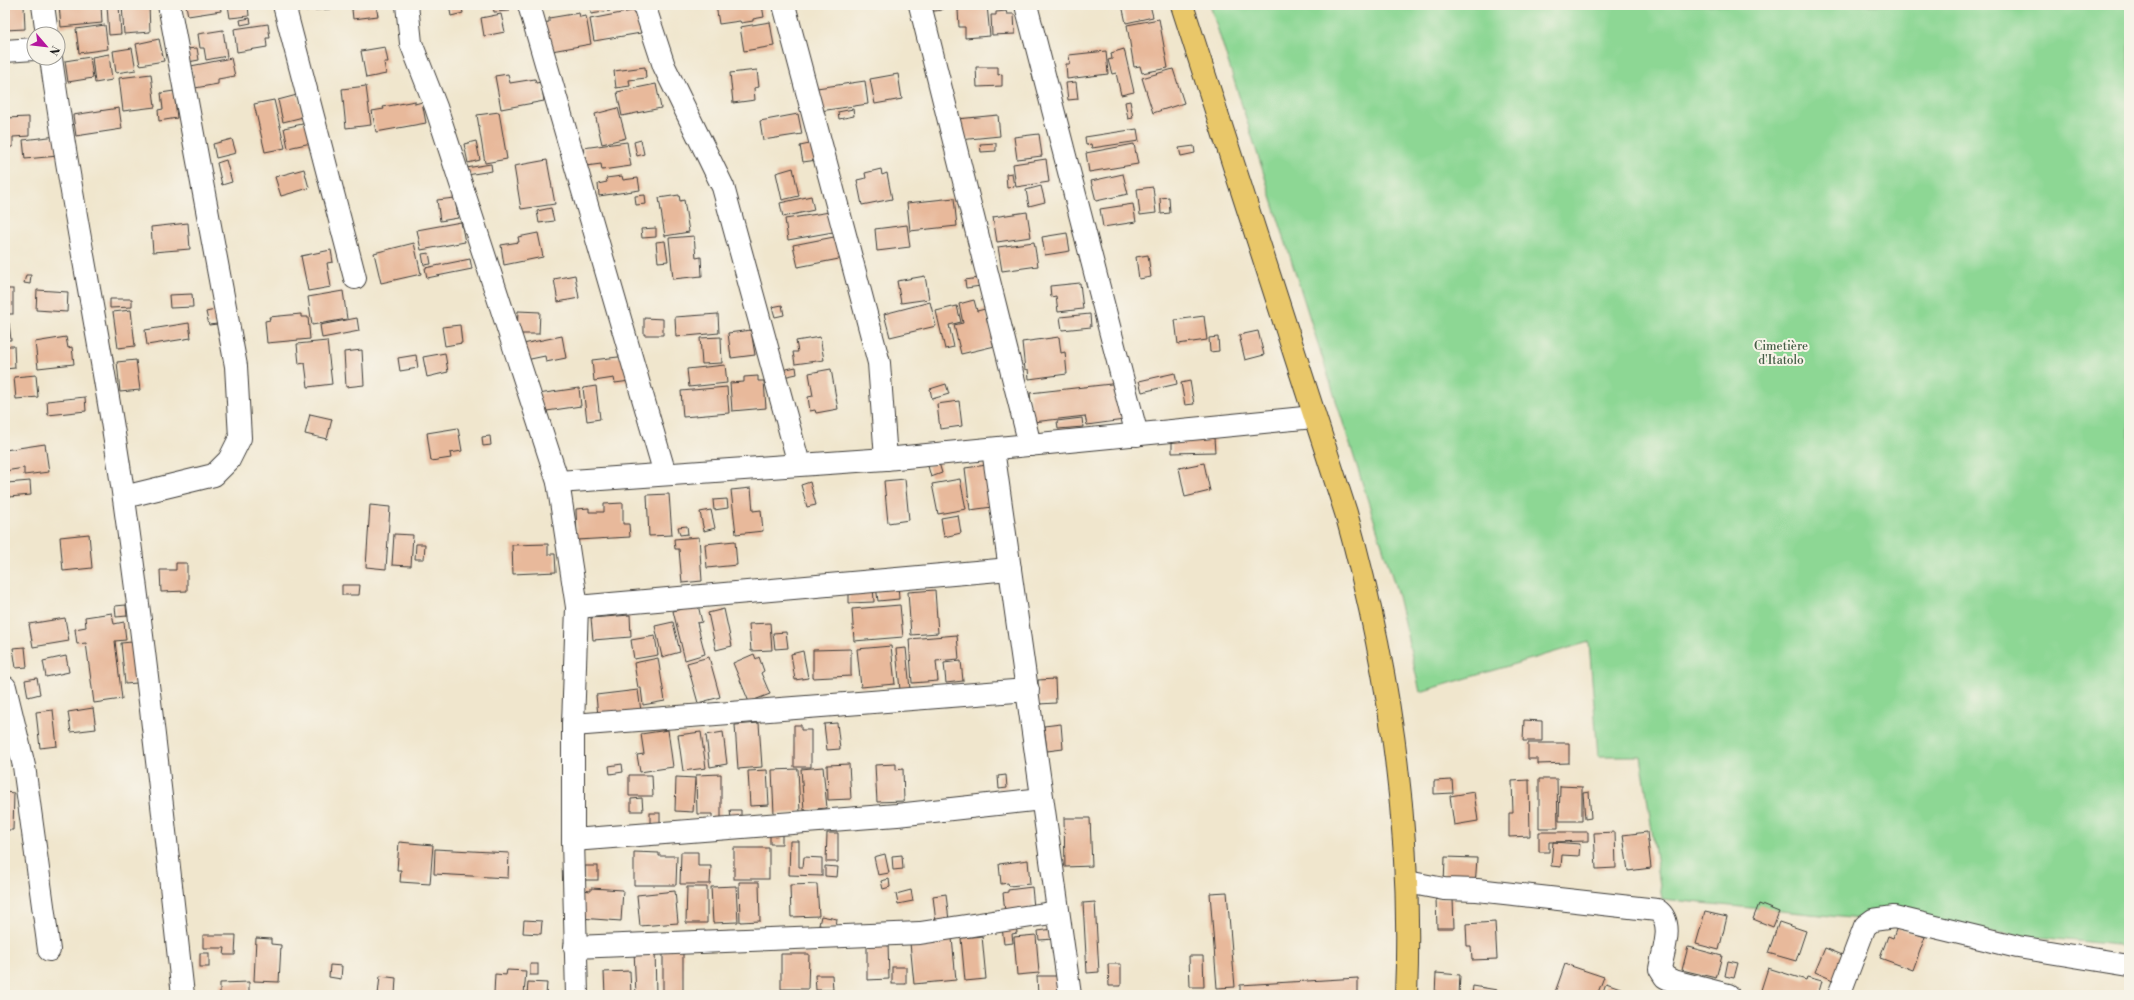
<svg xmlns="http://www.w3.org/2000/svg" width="2134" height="1000" font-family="'Libre Bodoni',serif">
<rect width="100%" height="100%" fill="#f7f3e8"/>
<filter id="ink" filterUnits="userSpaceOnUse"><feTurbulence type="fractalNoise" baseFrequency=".025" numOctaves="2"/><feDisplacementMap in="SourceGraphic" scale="8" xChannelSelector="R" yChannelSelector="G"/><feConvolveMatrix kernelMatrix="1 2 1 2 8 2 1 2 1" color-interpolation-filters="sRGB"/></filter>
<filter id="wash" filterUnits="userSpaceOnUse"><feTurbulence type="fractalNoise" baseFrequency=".012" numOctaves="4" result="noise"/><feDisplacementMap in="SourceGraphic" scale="16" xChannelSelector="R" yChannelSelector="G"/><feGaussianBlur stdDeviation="0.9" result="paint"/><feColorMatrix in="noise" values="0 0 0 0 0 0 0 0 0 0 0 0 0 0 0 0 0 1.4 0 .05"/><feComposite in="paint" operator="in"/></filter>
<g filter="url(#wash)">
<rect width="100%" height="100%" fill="#f0e6cd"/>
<!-- green -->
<path fill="#8dd794" stroke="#547a58" d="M1210 5H2129V949L2117 945 1662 899 1641 756H1598L1589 642 1420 692 1397 592Z"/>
<g id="blocks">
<!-- building -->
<g fill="#e8b99b">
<path d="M5 5H24L25 29 5 30Z"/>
<path d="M59 5H101L102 23 61 27Z"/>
<path d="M107 5H119L121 34 109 35Z"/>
<path d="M122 5H149L150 32 124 34Z"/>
<path d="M186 5H220L221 11 188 16Z"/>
<path d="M228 5H248L249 16 230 18Z"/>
<path d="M301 5H330V9L302 11Z"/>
<path d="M449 5H461L463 13 451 16Z"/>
<path d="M493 5H509V11L494 12Z"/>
<path d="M590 5H609L610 11 591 14Z"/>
<path d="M716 5H762L764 17 753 19V21L741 23 740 21 719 24Z"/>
<path d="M926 5H941L942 10 927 12Z"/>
<path d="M963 5H987L990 36 965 38V27H959L958 10 963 9Z"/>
<path d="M1122 5H1150L1153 17 1126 23Z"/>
<path d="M376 6 378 16 353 19 352 9Z"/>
<path d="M637 10 641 33 594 41 590 19Z"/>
<path d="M1006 11 1007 14H1014L1015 34 992 35 991 15H996V12Z"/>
<path d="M579 13 580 17 586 16 591 44 546 52 542 23 549 22V18Z"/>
<path d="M501 14 505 32 484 36 481 18Z"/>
<path d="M250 18 251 23 241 25 240 20Z"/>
<path d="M1159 19 1168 68 1142 73 1140 66 1134 67 1127 25Z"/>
<path d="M770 22 774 46 744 51 740 27Z"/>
<path d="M268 24 270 38H266L267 47 237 52 234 29Z"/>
<path d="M105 25 108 49 79 53 76 29Z"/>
<path d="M223 30 227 56 206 60 204 48H200L198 34Z"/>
<path d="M159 39 164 61 140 65 136 44Z"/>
<path d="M385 47 388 62H384L386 74 366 78 361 51Z"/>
<path d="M132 48 136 70 116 73 113 51Z"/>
<path d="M197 48 199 60 188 62 186 49Z"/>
<path d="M1124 49 1134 92 1121 95 1116 73 1112 74 1108 60 1112 59 1111 53Z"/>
<path d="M1106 51 1108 74 1067 79 1066 64H1070L1069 55Z"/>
<path d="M109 54 112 80 95 83 92 57Z"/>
<path d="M90 57 93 78 68 82 65 61Z"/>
<path d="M231 58 235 76 218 79V84L195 88 191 66Z"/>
<path d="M645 67 646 78 629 80 630 86 616 88 614 71Z"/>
<path d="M976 67H998V75L1002 74V86L977 87Z"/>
<path d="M1173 69 1184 103 1153 113 1142 78Z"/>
<path d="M757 70 759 87 754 88 755 100 733 103 730 73Z"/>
<path d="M151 74 155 107 123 111 119 78Z"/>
<path d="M508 74 510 83 535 79 536 83 541 82 544 101 501 109 495 76Z"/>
<path d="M898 74 902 99 875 104 870 79Z"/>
<path d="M865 81 868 104 820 111 817 88Z"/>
<path d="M1076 82 1078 99 1068 100 1066 83Z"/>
<path d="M656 84 661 108 622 116 617 92Z"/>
<path d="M366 86 371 125 346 128 342 89Z"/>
<path d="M174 91 177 118 159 121 158 110 163 109 161 93Z"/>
<path d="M297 95 303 117 283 122 278 100Z"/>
<path d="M274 100 285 148 265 152 254 104Z"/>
<path d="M415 101V104L422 102 426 123 376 132 372 111 384 109 383 107Z"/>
<path d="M1130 101 1133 118 1128 119 1125 102Z"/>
<path d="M119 108 122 129 76 136 73 115Z"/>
<path d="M618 108 626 138 602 144 595 114Z"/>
<path d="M853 109 854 116 839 119 838 112Z"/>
<path d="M499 112 507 159 485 163 477 115Z"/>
<path d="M798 114 802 134 763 140 760 121Z"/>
<path d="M998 115 1000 136 959 140 957 119Z"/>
<path d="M29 117V136L13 137V147H5V118Z"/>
<path d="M307 123 311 143 288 148 284 128Z"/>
<path d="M1137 129 1139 141 1092 148 1091 144 1086 145 1085 137Z"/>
<path d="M1039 134 1042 156 1017 159 1014 137Z"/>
<path d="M57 136 58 156 25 159 23 140Z"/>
<path d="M232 139 236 153 216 158 213 144Z"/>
<path d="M641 140 644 154 637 156 634 142Z"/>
<path d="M476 141 480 160 468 163 464 144Z"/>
<path d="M627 142 631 166 602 170 601 164 586 166 583 148Z"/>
<path d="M814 143 817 160 803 162 800 146Z"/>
<path d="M996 143V151L981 152 980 144Z"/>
<path d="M1134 144 1138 164 1089 172 1086 153Z"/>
<path d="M1194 146 1195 153 1181 156 1179 148Z"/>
<path d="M1046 159 1049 182 1016 187 1013 164Z"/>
<path d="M226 160 232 182 222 185 217 163Z"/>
<path d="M547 160 555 204 521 209 514 166Z"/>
<path d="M491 164 492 171 467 175 466 168Z"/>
<path d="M793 168 799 196 782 200 776 173Z"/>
<path d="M304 169 309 188 281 196 275 177Z"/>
<path d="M881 169 882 175 887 173 892 199 862 205 857 180 866 178 865 173Z"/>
<path d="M1012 173 1014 187 1007 188 1006 174Z"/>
<path d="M1123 174 1128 194 1096 201 1091 181Z"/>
<path d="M622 176 623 180 638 178 640 190 599 196 598 184 607 182 606 178Z"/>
<path d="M1041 186 1045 202 1029 206 1026 190Z"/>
<path d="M1153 187 1156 213 1140 215 1137 189Z"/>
<path d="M645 195 646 204 636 205 635 196Z"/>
<path d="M679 195 680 201 684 200 689 232 665 236 659 198Z"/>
<path d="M811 196 814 210 783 217 780 203Z"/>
<path d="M1169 197 1170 213 1161 214 1160 198Z"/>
<path d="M455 198 458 218 440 221 437 200Z"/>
<path d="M954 198 957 226 910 231 907 203Z"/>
<path d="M1133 204 1136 222 1103 227 1100 209Z"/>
<path d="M551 208 554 221 539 223 537 211Z"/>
<path d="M830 212 833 232 788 240 785 219Z"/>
<path d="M1027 212 1031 237 997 242 993 217Z"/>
<path d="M461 222 465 242 421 250 417 230Z"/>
<path d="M188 223 190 249 153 252 151 227Z"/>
<path d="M907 225 910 247 877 251 875 229Z"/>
<path d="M656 228V237L642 238 641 229Z"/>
<path d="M538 233 543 257 504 265 501 245 519 242 518 237Z"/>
<path d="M1067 233 1070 251 1045 255 1042 237Z"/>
<path d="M694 236 696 258 701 257 702 276 673 279 669 238Z"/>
<path d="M839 236 844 258 798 267 793 245Z"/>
<path d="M665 241 668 261 658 262 656 242Z"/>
<path d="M1034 242 1038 266 1002 271 998 247Z"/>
<path d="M414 243 421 274 381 283 374 253Z"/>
<path d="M331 250 333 262 327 263 331 287 308 291 301 256Z"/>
<path d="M429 253 431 264 424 265 422 254Z"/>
<path d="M1148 255 1151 277 1139 279 1136 257Z"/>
<path d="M470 259 472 269 427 278 425 268Z"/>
<path d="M26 275H31L30 284 24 283Z"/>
<path d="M575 275 579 298 558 302 554 279Z"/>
<path d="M925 276 929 299 901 303 897 281Z"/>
<path d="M980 278 981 286 966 288 965 280Z"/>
<path d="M1080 283 1083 309 1058 312 1056 296 1051 297 1050 286Z"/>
<rect x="5" y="289" width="8" height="25"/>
<path d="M37 290 68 292 67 312 36 310Z"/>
<path d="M343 291 347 319 312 325 308 297Z"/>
<path d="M192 294 193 307 170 308 169 295Z"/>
<path d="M110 299H132V307L110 308Z"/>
<path d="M974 300 977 311 985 309 995 346 961 354 954 325 963 323 959 304Z"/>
<path d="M930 302 936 326 890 337 884 314Z"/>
<path d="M782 305 784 315 775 317 772 307Z"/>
<path d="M957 306 961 322 949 325 954 347 945 349 936 311Z"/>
<path d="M131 310 135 346 118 348 113 312Z"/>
<path d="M215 310 217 324 209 325 206 312Z"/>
<path d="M518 311 540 312 539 334H517Z"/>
<path d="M301 314V317H308L310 339 267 343 265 321 270 320 269 317Z"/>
<path d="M718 314 719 333 676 337 675 317Z"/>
<path d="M1090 314 1091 327 1062 330 1060 317Z"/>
<path d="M1204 316 1207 340 1178 344 1175 320Z"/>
<path d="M357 318 359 331 322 338 320 325Z"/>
<path d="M644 318 663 319V335H644Z"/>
<path d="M5 323H9L11 340H5Z"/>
<path d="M189 323 191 338 147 345 145 330Z"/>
<path d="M460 325 462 343 445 346 442 327Z"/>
<path d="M751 330 755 355 731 358 728 333Z"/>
<path d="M1258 331 1264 355 1245 360 1239 335Z"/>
<path d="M562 336 566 358 546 362 545 356 521 361 518 345Z"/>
<path d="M66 337 68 348 72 347 74 364 38 368 35 342Z"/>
<path d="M721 337 722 363 702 364 700 338Z"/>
<path d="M820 337 824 360 795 364 793 352H798L796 341Z"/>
<path d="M1059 337 1061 353 1065 352 1067 374 1029 379 1028 369 1025 370 1022 342Z"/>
<path d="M1218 337 1219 351 1210 352 1209 338Z"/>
<path d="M327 341 332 384 308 387 305 363 299 364 297 344Z"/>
<path d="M5 346H14L15 368 5 369Z"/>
<path d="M362 350 364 385 346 387 344 352Z"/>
<path d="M445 353 448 372 427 377 423 357Z"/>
<path d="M416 355 418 368 400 371 398 358Z"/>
<path d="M627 356 630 381 615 383 614 378 594 381 592 360Z"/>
<path d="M136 360 140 390 120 392 117 362Z"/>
<path d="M725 365 727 383 689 387 687 369Z"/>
<path d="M796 367 797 374 783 377 782 370Z"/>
<path d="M831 369 838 409 816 413 815 410 810 411 808 397 813 396 809 373Z"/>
<path d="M1175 373 1177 384 1142 392 1139 381Z"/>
<path d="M36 375 38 397 16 399 14 377Z"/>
<path d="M758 376V381H764L766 408 732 411 730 383 744 382V377Z"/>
<path d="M1190 381 1194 404 1185 405 1181 383Z"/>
<path d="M1120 383 1124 420 1087 425 1085 416 1033 422 1030 393Z"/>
<path d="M946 384 949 394 932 399 930 389Z"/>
<path d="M596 386 600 419 587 421 583 388Z"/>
<path d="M727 387 729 413 683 417 681 391Z"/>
<path d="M579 388 581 406 540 412 538 394Z"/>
<path d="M85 397 86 411 48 415 47 401Z"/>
<path d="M959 401 962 426 940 429 937 404Z"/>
<path d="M310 414 332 419 327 439 305 434Z"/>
<path d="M1082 418 1083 427 1058 429 1057 421Z"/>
<path d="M458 428 462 451 450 453 451 458 431 461 427 433Z"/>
<path d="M490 436 491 445 483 446 482 437Z"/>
<path d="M1214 438 1215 452 1172 453V439Z"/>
<path d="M45 444 49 472 24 475V468L5 471V450Z"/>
<path d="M939 463 942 473 931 477 928 466Z"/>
<path d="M1204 463 1210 491 1185 497 1179 468Z"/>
<path d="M987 465 992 507 970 510 965 468Z"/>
<path d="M905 479 909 520 888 523 884 481Z"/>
<path d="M960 479 966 509 938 514 932 484Z"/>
<path d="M30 481 31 495 9 497 7 483Z"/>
<path d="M810 482 816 505 807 507 801 485Z"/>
<path d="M751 488 753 511 761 510 763 531 736 534 731 490Z"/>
<path d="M669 494 672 535 649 536 647 495Z"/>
<path d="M727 499 728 508 714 510 713 500Z"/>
<path d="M623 503V524H629L630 537 577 540 576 509 589 508V512H604V504Z"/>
<path d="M370 505 390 507 386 569 366 567Z"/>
<path d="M711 510 715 528 704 531 700 512Z"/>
<path d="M958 515 961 533 944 537 941 518Z"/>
<path d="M687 526 688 534 680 535 678 527Z"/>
<path d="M89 534 92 568 63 571 60 537Z"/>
<path d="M394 534 413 535 411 566 392 565Z"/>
<path d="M699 537 702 581 682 583 679 549H675L674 539Z"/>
<path d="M735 541 737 565 707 568 705 544Z"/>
<path d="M416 544H425L424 559H415Z"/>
<path d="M548 544V554H555L556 572 513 574 512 545Z"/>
<path d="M176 563H187V591L161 592 160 570H176Z"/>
<path d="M898 584 899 599 878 601 876 586Z"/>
<path d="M342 585H360L359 595H342Z"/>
<path d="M873 586 874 602 849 603V587Z"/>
<path d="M935 590 938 633 911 635 908 592Z"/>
<path d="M126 605 127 616 116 617 115 606Z"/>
<path d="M698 605 702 622 697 623 705 654 685 660 673 611Z"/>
<path d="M900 605 903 637 854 641 852 609Z"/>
<path d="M724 609 732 646 716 650 708 613Z"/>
<path d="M112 613 114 624 124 622 126 640 115 641 122 699 94 703 86 643 77 644 75 629 86 627 85 617Z"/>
<path d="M630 615 631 637 593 640 591 618Z"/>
<path d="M65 618 69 641 33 647 29 624Z"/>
<path d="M673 622 680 652 662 657 655 626Z"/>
<path d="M770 623 772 650 751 651 749 624Z"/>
<path d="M786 632 788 648 775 649 773 633Z"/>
<path d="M957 635 959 659 936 661 938 681 912 683 909 639Z"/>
<path d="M655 636 658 655 634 659 631 640Z"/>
<path d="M132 642 137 683 125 684 121 643Z"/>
<path d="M891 646 895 684 861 687 857 649Z"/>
<path d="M25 647 27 667 16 668 13 648Z"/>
<path d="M906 648 910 689 900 690 896 649Z"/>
<path d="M851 649V676L813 678V650Z"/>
<path d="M803 651 808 678 795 680 791 654Z"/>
<path d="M754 654 756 659 759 657 764 671 761 673 770 694 749 702 733 663Z"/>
<path d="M66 656 69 672 46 677 43 661Z"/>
<path d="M709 657 720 697 698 703 687 663Z"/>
<path d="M658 658 665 701 643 705 641 688H638L634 663Z"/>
<path d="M961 661 963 681 946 683 944 663Z"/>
<path d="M37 678 40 694 28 697 25 680Z"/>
<path d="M1055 679 1056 703 1039 704 1038 680Z"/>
<path d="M638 690 641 711 598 716 596 695Z"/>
<path d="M93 708 96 729 71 732 68 712Z"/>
<path d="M53 710 57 746 40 748 36 712Z"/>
<path d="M1524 720 1542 721V741H1523Z"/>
<path d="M759 723 762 767 738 769 735 725Z"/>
<path d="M837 723 840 749 827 750 824 724Z"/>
<path d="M1061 724 1063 749 1047 751 1044 726Z"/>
<path d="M794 725H801V730H811V767H794Z"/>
<path d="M668 730 673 767 640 772 637 755 644 754 641 734Z"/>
<path d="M701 732 706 768 683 771 678 735Z"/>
<path d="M723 732 727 764 710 767 706 735Z"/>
<path d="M1528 743H1569V763L1538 764V759H1528Z"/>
<path d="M622 764 623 772 610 774 609 766Z"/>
<path d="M849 764 851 799 828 800 827 765Z"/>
<path d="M896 764V770L903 769 904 801 877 802 875 765Z"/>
<path d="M823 767 827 808 804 810 801 769Z"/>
<path d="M798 769 800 812 774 814 772 770Z"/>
<path d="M767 770 769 805 750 806 748 771Z"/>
<path d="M721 774V821H712V814H697L696 775Z"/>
<path d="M629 775H652L653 796H629Z"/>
<path d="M1006 775 1007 788 999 789 998 776Z"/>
<path d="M676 777 695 778 693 812 675 811Z"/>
<path d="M1539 779H1557L1558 828H1539Z"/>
<path d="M1452 780 1453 793 1434 794V781Z"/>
<path d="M1529 780 1530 836 1509 837V813H1513L1512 781Z"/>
<path d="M1560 786 1582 787V821H1559Z"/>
<path d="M5 792 14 793 13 830H5Z"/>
<path d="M1474 792 1478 821 1454 825 1450 796Z"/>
<path d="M1589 792 1591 818 1585 819 1583 793Z"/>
<path d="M642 798 643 811H631V799Z"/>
<path d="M730 810H741V818L731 819Z"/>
<rect x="650" y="813" width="10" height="11"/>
<path d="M1064 818H1090L1092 866 1065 867Z"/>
<path d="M1539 832H1588V841L1549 842V852H1539Z"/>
<path d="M1615 832 1616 868 1596 869 1594 833Z"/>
<path d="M1647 832 1651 868 1628 871 1623 835Z"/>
<path d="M782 833V844H770V834Z"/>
<path d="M827 833H838V862H826Z"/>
<path d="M790 841H799V867H803L804 857 822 858V876L789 875Z"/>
<path d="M399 842 433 845 430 884 400 882 401 870H397Z"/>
<path d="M1553 842 1580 844 1579 856 1562 855 1561 867 1551 866Z"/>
<rect x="734" y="848" width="35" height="31"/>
<path d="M435 849 509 853 508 878 434 874Z"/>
<path d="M634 852 659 853V856H677L676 885H634Z"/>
<path d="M681 852H698V866H711L710 884H680Z"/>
<path d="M885 854 889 873 878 875 874 857Z"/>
<path d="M902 855 903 869 893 870 892 856Z"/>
<path d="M1445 857 1477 858 1475 887 1444 885Z"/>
<path d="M1028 860 1030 884 1009 886 1008 883 1001 884 999 864Z"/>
<rect x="585" y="866" width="13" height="14"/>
<path d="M825 866 838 867 837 877 825 876Z"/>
<path d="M889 879 890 887 883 889 881 881Z"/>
<path d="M739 882H759L760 921 740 922Z"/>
<path d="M817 884 819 916 791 917 790 885Z"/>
<path d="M736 886 738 922 713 923 711 887Z"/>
<path d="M687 887H707V923H686Z"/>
<path d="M1032 887 1034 908 1005 912 1003 893 1008 892V890Z"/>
<path d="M591 888 623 890 621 921 580 918 582 890 591 891Z"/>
<path d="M911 890 913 901 898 904 896 894Z"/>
<path d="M675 891 678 923 640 926 637 895Z"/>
<path d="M1227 892 1235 987 1217 988 1210 893Z"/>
<path d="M946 894 949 921 936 923 933 896Z"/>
<path d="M1436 899H1453L1454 928H1437Z"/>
<path d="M1095 902 1099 972 1087 973 1083 903Z"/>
<path d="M1759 904 1779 912 1773 927 1753 919Z"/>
<path d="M1705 912 1727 917 1719 950 1696 944Z"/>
<path d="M821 916 837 919 836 928 819 925Z"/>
<path d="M524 920 542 921 541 934 523 933Z"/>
<path d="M1495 922 1497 959 1472 960 1471 946H1467L1466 924Z"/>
<path d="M1779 922 1806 931 1796 961 1768 953Z"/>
<path d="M1016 924 1017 933 1012 934 1013 943 1004 944 1002 927Z"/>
<path d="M1897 927 1925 937 1913 970 1880 958 1888 936 1893 938Z"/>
<path d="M1053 929 1054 939 1039 940 1038 931Z"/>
<path d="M203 935H236L235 955H224L225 948H203Z"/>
<path d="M1036 935 1039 973 1017 975 1014 937Z"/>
<path d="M982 936 986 979 965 981 961 938Z"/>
<path d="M256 938 271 939V944L281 945 279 982 254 981Z"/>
<path d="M952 938 956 980 914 984 910 943Z"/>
<path d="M888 942 889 979 867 980V943Z"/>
<path d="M1688 947 1722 956 1716 978 1682 970Z"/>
<path d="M1825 948 1845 956 1835 981 1815 972Z"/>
<path d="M655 949 656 995H636L634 950Z"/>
<rect x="663" y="949" width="20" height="46"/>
<rect x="200" y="953" width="9" height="14"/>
<path d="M781 954H809L808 989H781Z"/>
<path d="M1189 956H1203L1204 987H1190Z"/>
<path d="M1728 961 1738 963 1734 978 1725 976Z"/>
<rect x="530" y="964" width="8" height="11"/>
<path d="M1108 964H1121V986H1109Z"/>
<path d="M1565 964 1604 977 1597 995H1554Z"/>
<path d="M330 965 342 966 341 979 329 977Z"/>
<rect x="892" y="967" width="14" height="17"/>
<path d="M1768 968 1806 980 1807 977 1822 981 1818 995H1772L1761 990Z"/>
<path d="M507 970 526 971 524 995 494 994 495 974 506 975Z"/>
<path d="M630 971 631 995H605L604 972Z"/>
<path d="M1436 973 1460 975 1459 995H1435Z"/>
<path d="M815 975H832L833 990H816Z"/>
<path d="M380 976 396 978 395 995H378Z"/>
<path d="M1037 976H1062L1063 995H1038Z"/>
<path d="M1358 978V995H1323V993L1240 995V985Z"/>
<path d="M249 982V995H220V983Z"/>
<path d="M528 982 547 983 546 995H527Z"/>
<path d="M1606 983 1629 991 1627 995H1602Z"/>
<path d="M1473 986 1497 990 1496 995H1472Z"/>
<path d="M781 993 807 994V995H781Z"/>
</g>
</g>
</g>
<g filter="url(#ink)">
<use href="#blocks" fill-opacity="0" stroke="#3c3a37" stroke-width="1"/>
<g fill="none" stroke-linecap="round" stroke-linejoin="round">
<defs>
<g id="minor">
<path d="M43 5 47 34"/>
<path d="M284 5 355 278"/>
<path d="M407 5 411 43 436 107 558 482 577 607 573 725V840L577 995"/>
<path d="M529 5 665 474"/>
<path d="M644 5 664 66 723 187 799 464"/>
<path d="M784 5 879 363 886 459"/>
<path d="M920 5 1030 445"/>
<path d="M1026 5 1137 435"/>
<path d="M5 51 34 49"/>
<path d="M51 58C71 206 103 351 124 499 147 664 165 830 183 995"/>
<path d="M993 449 1070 995"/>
<path d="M558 482 886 459 1314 417"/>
<path d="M124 497 214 475 229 460 240 438 236 366 169 5"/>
<path d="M577 607 1010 569"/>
<path d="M5 687 24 766 49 950"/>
<path d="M573 725 1028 690"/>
<path d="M573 840 897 815 1042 799"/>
<path d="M1407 882 1444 889 1477 890 1657 910C1675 922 1663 951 1660 969L1665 977 1673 981 1728 995"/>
<path d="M575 947 920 933 1058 912"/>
<path d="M1839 995 1865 926 1873 920 1894 917 2018 947 2129 965"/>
</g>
<path id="highway" d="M1182 5 1346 513C1390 670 1413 832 1406 995"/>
</defs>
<!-- minor casing -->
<use href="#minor" stroke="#3c3a37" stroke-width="24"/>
<!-- highway casing -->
<use href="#highway" stroke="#3c3a37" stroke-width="24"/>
<!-- minor -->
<use href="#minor" stroke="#fff" stroke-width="22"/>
<!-- highway -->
<use href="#highway" stroke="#e9c769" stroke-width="22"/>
</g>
</g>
<g text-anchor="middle" stroke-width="4" stroke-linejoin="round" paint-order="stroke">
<!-- park labels -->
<g font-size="12" fill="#445d46" stroke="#f7f3e8">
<text x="1781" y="350">Cimetière<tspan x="1781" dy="14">d'Itatolo</tspan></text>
</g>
</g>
<!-- margin -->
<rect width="2134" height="1000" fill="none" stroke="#f7f3e8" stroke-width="20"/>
<!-- north arrow -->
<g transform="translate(46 46) rotate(118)"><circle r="19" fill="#f7f3e8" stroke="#9f9d96"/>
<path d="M0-3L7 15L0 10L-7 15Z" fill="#b5179e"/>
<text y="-6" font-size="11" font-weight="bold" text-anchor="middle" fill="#1c1c1c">N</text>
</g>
</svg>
